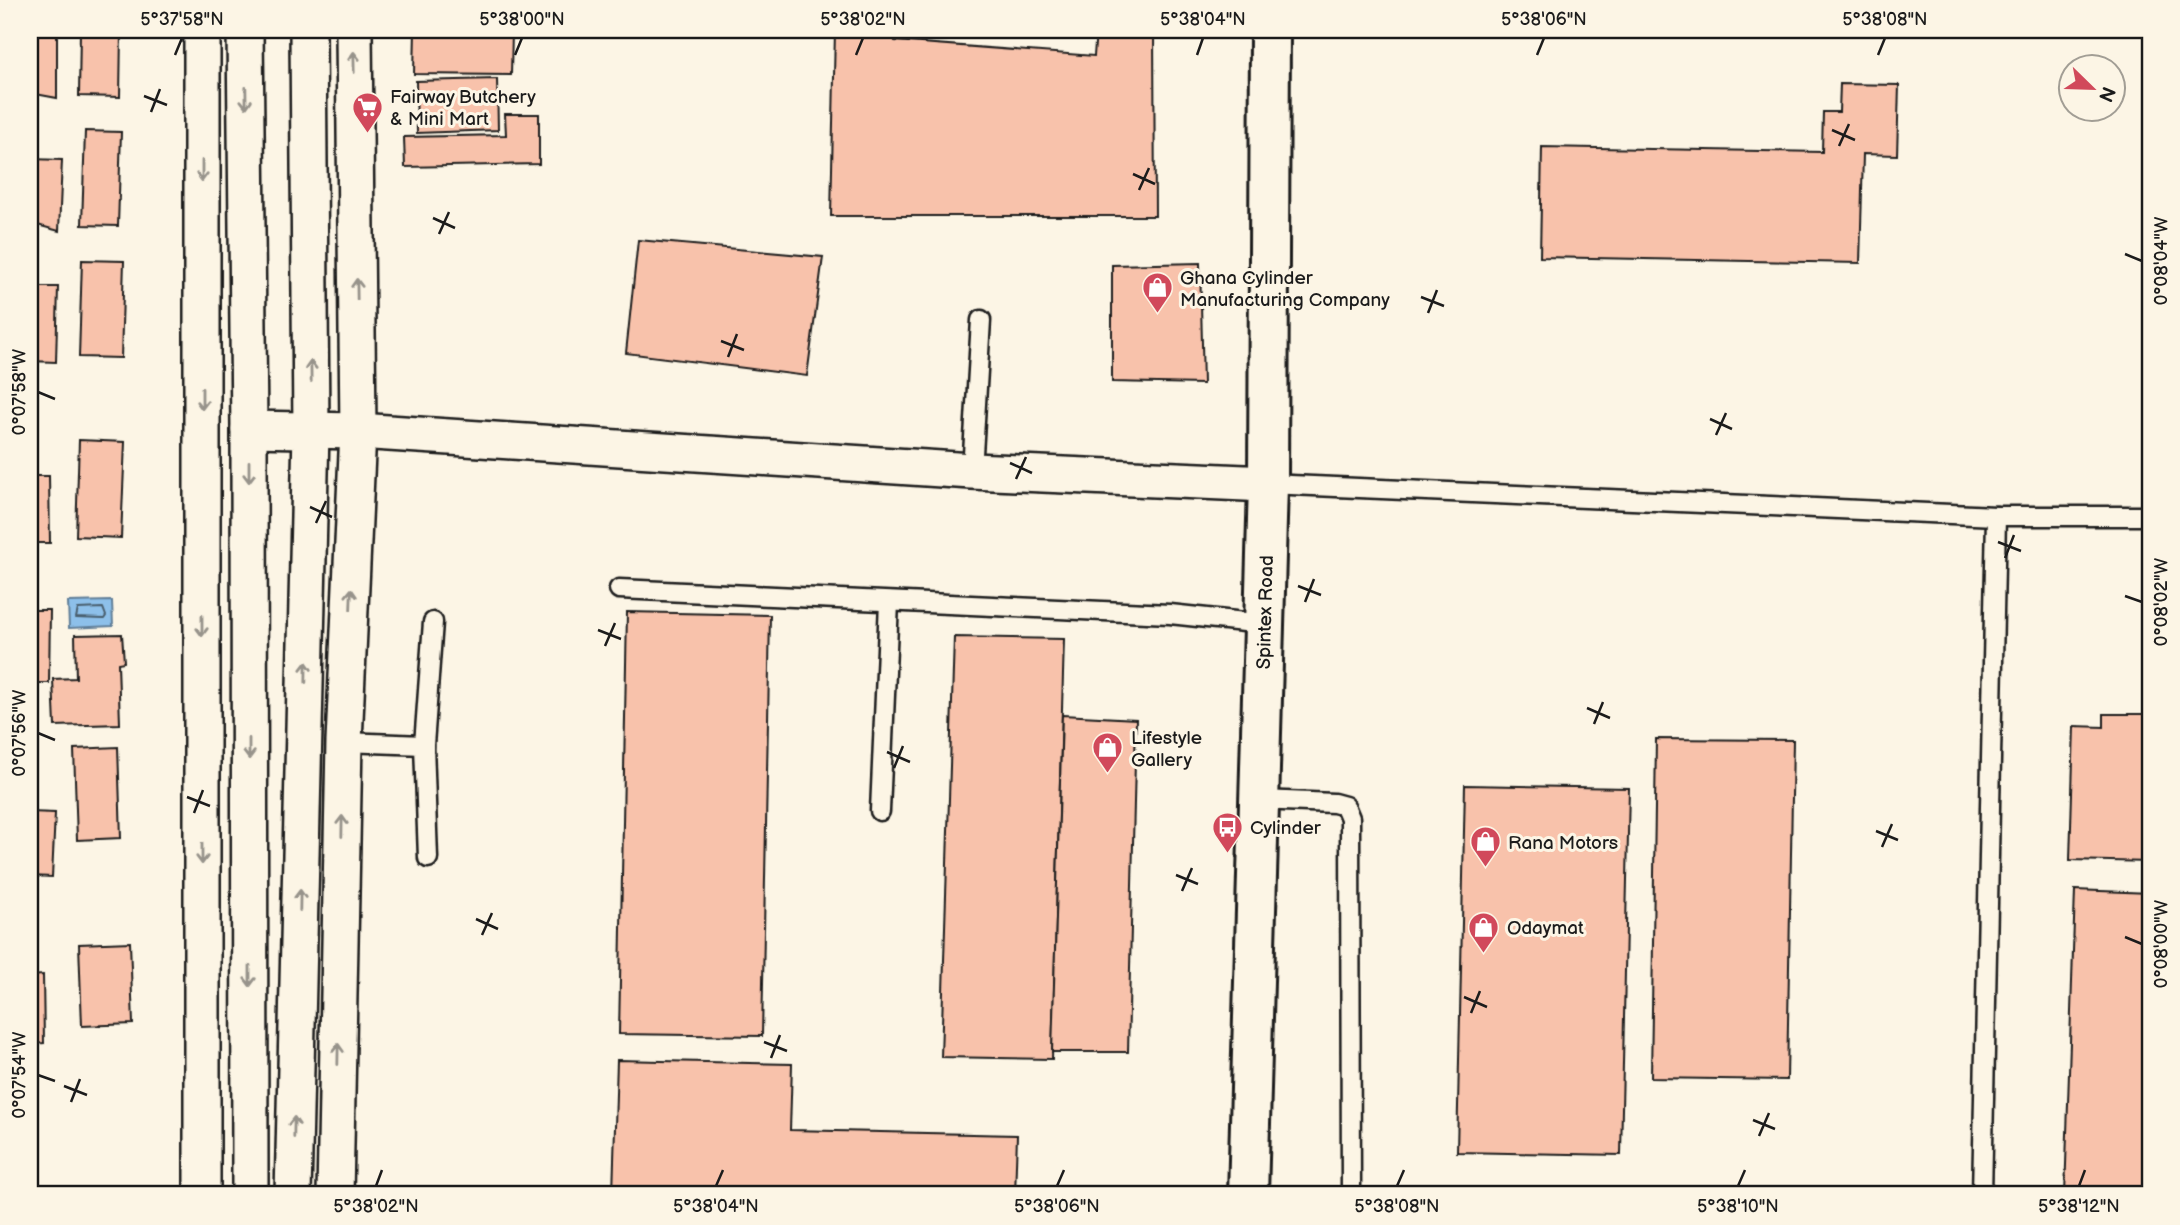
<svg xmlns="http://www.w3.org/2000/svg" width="2180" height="1225" font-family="'Balsamiq Sans',sans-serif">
<rect width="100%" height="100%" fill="#fcf5e5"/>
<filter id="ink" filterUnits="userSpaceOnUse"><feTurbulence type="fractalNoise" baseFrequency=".0143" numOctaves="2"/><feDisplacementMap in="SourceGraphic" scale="14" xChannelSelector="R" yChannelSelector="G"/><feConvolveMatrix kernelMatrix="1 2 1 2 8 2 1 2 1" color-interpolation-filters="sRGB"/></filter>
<g filter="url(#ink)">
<!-- water -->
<path fill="#8dc0ea" stroke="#607e98" stroke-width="2" d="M112 601 113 626 69 628 68 602Z"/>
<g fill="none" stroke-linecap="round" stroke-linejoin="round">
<!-- shore -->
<path stroke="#495e6e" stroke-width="2" d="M103 608 106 616 104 619 76 618 78 609Z"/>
</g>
<!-- building -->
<g fill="#f8c2ab" stroke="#1c1c1c" stroke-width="2">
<path d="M30 30H57V98L30 93Z"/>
<path d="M80 30H121L120 97 79 96Z"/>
<path d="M415 30H512L511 75 414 74Z"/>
<path d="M835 30H892L895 41 1094 56 1096 30H1154L1155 216H831Z"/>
<path d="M497 79 498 130 417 133 416 81Z"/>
<path d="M1840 84 1899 85 1897 155 1863 154 1860 263 1540 257 1542 147 1822 152 1823 112H1839Z"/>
<path d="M505 114H539V164L405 167 404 137 506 135Z"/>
<path d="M85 131 121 132 118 226 82 225Z"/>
<path d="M30 159 62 160 59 231 30 223Z"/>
<path d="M638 240 823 257 807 376 626 353Z"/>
<path d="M82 260 124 261 121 358 79 357Z"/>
<path d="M1200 263 1203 384 1112 382V265Z"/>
<path d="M36 287H58L56 362 30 361V300H35Z"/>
<path d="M79 440 125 442 121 538 76 536Z"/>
<path d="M30 476H49L50 543H30Z"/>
<path d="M30 610H50L49 683H30Z"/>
<path d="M627 612 770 615 762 1036 619 1034Z"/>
<path d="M122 634 124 662 118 663 120 724 55 726 53 679 76 678 75 635Z"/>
<path d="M954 637 1064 639 1052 1059 941 1057Z"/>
<path d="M2104 714H2147L2146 728H2150V862L2070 860 2074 726 2104 727Z"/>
<path d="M1062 715 1136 719 1128 1052H1052Z"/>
<path d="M1656 739 1793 740 1787 1080 1651 1078Z"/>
<path d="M118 747 121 838 77 840 74 749Z"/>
<path d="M1465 785 1629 788 1621 1155 1457 1152Z"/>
<path d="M30 812 55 813 52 877 30 876Z"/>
<path d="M2075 890 2150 893V1195H2065Z"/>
<path d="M130 942 133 1024 82 1026 79 944Z"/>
<path d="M43 975 44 1043 30 1044V976Z"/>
<path d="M617 1060 792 1064 790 1130 1017 1135 1015 1195 613 1194Z"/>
</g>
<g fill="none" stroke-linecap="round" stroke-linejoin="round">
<defs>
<g id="lane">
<path d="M972 471 981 320"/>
<path d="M1268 484 1996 516H2150"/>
<path d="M619 589 1170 614 1263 624"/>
<path d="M344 742 424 745"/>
<path d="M1259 800 1334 803 1345 806 1350 818 1351 1195"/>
<path d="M880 811 889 602"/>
<path d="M428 858 424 745 433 622"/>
<path d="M1982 1195 1996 516"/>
</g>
<g id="street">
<path d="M245 30 249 429 250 1195"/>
<path d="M249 429 358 431 972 471 1268 484"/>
<path d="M202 1195V30"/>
<path d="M293 1195 311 431 308 30"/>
<path d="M335 1195 344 742 358 431 354 30"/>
</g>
<g id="secondary">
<path id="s1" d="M1248 1195 1268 484 1270 30"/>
</g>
</defs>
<!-- lane casing -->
<use href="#lane" stroke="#1c1c1c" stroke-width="23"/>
<!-- street casing -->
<use href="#street" stroke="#1c1c1c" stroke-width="40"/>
<!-- secondary casing -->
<use href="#secondary" stroke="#1c1c1c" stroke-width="44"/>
<!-- lane -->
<use href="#lane" stroke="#fcf5e5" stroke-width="18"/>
<!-- street -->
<use href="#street" stroke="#fcf5e5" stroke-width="35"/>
<!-- secondary -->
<use href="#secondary" stroke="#fcf5e5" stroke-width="38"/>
</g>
<!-- one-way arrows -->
<defs><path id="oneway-shaft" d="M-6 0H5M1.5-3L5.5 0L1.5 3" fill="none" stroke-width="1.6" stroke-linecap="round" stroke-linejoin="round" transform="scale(1.75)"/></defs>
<g stroke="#97938b">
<use href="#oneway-shaft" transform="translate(354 62) rotate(-91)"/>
<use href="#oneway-shaft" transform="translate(246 98) rotate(89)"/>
<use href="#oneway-shaft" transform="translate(202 171) rotate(90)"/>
<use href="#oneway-shaft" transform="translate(357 289) rotate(-91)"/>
<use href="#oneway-shaft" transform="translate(311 371) rotate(-91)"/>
<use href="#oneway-shaft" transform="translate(202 399) rotate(90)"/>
<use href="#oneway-shaft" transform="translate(249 472) rotate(90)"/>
<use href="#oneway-shaft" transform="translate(351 599) rotate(-88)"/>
<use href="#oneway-shaft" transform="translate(202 626) rotate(90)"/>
<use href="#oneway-shaft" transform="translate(306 672) rotate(-89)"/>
<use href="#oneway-shaft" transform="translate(249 749) rotate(90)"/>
<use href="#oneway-shaft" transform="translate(342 826) rotate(-89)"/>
<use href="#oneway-shaft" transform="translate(202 854) rotate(90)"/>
<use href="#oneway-shaft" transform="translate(300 900) rotate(-89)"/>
<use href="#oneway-shaft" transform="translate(250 976) rotate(90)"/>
<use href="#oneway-shaft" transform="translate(338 1054) rotate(-89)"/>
<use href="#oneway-shaft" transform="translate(294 1127) rotate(-89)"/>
</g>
</g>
<!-- ticks -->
<path fill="none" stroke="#1c1c1c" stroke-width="2.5" d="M175 55 182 38M515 55 522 38M856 55 863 38M1197 55 1203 38M1537 55 1544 38M1878 55 1885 38M144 96 167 105M151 112 160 89M1832 130 1855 140M1839 146 1849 124M1133 174 1155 184M1139 190 1149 168M433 218 455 228M439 234 449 212M2125 254 2142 261M1421 297 1444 306M1428 313 1437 290M721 341 744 350M728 357 737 334M38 392 55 399M1710 419 1732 429M1716 435 1726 413M1010 463 1032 473M1016 479 1026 457M310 507 332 517M316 523 326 501M1998 542 2021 551M2005 558 2014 535M1298 586 1321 595M2125 596 2142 602M1305 602 1314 579M598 630 621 639M605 646 615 623M1587 708 1610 718M1594 724 1603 702M38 733 55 740M887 752 910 762M894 768 903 746M187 797 210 806M194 813 203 790M1876 831 1898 840M1882 847 1892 824M1176 875 1198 884M1182 891 1192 868M476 919 498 929M482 935 492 913M2125 937 2142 944M1464 997 1487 1007M1471 1013 1480 991M764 1042 787 1051M771 1058 780 1035M38 1075 55 1081M64 1086 87 1095M71 1102 80 1079M1753 1120 1775 1129M1759 1136 1769 1113M376 1186 382 1170M716 1186 723 1170M1057 1186 1064 1170M1397 1186 1404 1170M1738 1186 1745 1170M2079 1186 2085 1170"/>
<!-- icons -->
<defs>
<symbol id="supermarket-pin" viewBox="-11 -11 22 30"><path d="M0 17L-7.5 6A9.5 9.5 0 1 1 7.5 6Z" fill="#d1495b" stroke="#fcf5e5"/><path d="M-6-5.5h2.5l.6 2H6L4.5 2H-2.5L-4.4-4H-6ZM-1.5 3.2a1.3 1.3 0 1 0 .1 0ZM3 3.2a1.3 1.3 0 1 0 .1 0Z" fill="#fff"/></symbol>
<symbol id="shop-pin" viewBox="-11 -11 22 30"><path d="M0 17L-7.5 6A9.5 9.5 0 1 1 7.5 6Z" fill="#d1495b" stroke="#fcf5e5"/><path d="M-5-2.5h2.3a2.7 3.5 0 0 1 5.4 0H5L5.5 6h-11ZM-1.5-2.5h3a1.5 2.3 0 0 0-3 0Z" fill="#fff"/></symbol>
<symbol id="bus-pin" viewBox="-11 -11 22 30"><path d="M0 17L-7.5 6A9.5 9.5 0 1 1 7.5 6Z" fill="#d1495b" stroke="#fcf5e5"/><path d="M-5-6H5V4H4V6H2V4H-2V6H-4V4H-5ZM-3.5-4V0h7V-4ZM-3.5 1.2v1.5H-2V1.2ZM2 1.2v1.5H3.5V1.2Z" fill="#fff"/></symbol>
</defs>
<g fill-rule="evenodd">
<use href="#supermarket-pin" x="350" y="90" width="35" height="47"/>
<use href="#shop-pin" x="1140" y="270" width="35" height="47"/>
<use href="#shop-pin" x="1090" y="730" width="35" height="47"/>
<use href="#bus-pin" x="1210" y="810" width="35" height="47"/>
<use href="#shop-pin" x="1468" y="824" width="35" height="47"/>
<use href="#shop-pin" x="1466" y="910" width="35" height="47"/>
</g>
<g text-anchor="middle" stroke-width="6" stroke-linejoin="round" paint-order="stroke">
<!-- poi labels -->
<g font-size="19" fill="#1c1c1c" stroke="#fcf5e5" text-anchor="start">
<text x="390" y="103">Fairway Butchery<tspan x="390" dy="22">&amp; Mini Mart</tspan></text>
<text x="1180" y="284">Ghana Cylinder<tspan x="1180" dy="22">Manufacturing Company</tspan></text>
<text x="1131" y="744">Lifestyle<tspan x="1131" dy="22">Gallery</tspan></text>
<text x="1250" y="834">Cylinder</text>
<text x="1508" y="849">Rana Motors</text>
<text x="1507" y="934">Odaymat</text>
</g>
<!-- street labels -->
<g font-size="19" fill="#1c1c1c" stroke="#fcf5e5">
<text dy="7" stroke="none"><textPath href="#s1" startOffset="583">Spintex Road</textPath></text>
</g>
</g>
<!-- margin -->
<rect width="2180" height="1225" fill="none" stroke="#fcf5e5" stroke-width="77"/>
<!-- north arrow -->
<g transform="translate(2092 88) rotate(113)"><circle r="33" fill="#fcf5e5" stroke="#a29e95" stroke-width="2"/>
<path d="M0-5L12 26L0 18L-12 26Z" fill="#d1495b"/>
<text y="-10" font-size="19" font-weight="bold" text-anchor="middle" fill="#1c1c1c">N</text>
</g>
<rect x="38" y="38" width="2104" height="1148" fill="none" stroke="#1c1c1c" stroke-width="2.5"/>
<g font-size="18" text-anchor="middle" fill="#1c1c1c">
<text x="182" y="25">5°37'58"N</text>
<text x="522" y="25">5°38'00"N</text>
<text x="863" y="25">5°38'02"N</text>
<text x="1203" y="25">5°38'04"N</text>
<text x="1544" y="25">5°38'06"N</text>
<text x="1885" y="25">5°38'08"N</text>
<text transform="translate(2161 261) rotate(-90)" y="6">0°08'04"W</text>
<text transform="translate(19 392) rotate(-90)" y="6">0°07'58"W</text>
<text transform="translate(2161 602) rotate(-90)" y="6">0°08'02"W</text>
<text transform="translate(19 733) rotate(-90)" y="6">0°07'56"W</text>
<text transform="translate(2161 944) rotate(-90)" y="6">0°08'00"W</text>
<text transform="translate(19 1075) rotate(-90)" y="6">0°07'54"W</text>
<text x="376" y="1212">5°38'02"N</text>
<text x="716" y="1212">5°38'04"N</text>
<text x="1057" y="1212">5°38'06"N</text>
<text x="1397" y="1212">5°38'08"N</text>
<text x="1738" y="1212">5°38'10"N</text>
<text x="2079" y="1212">5°38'12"N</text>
</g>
</svg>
